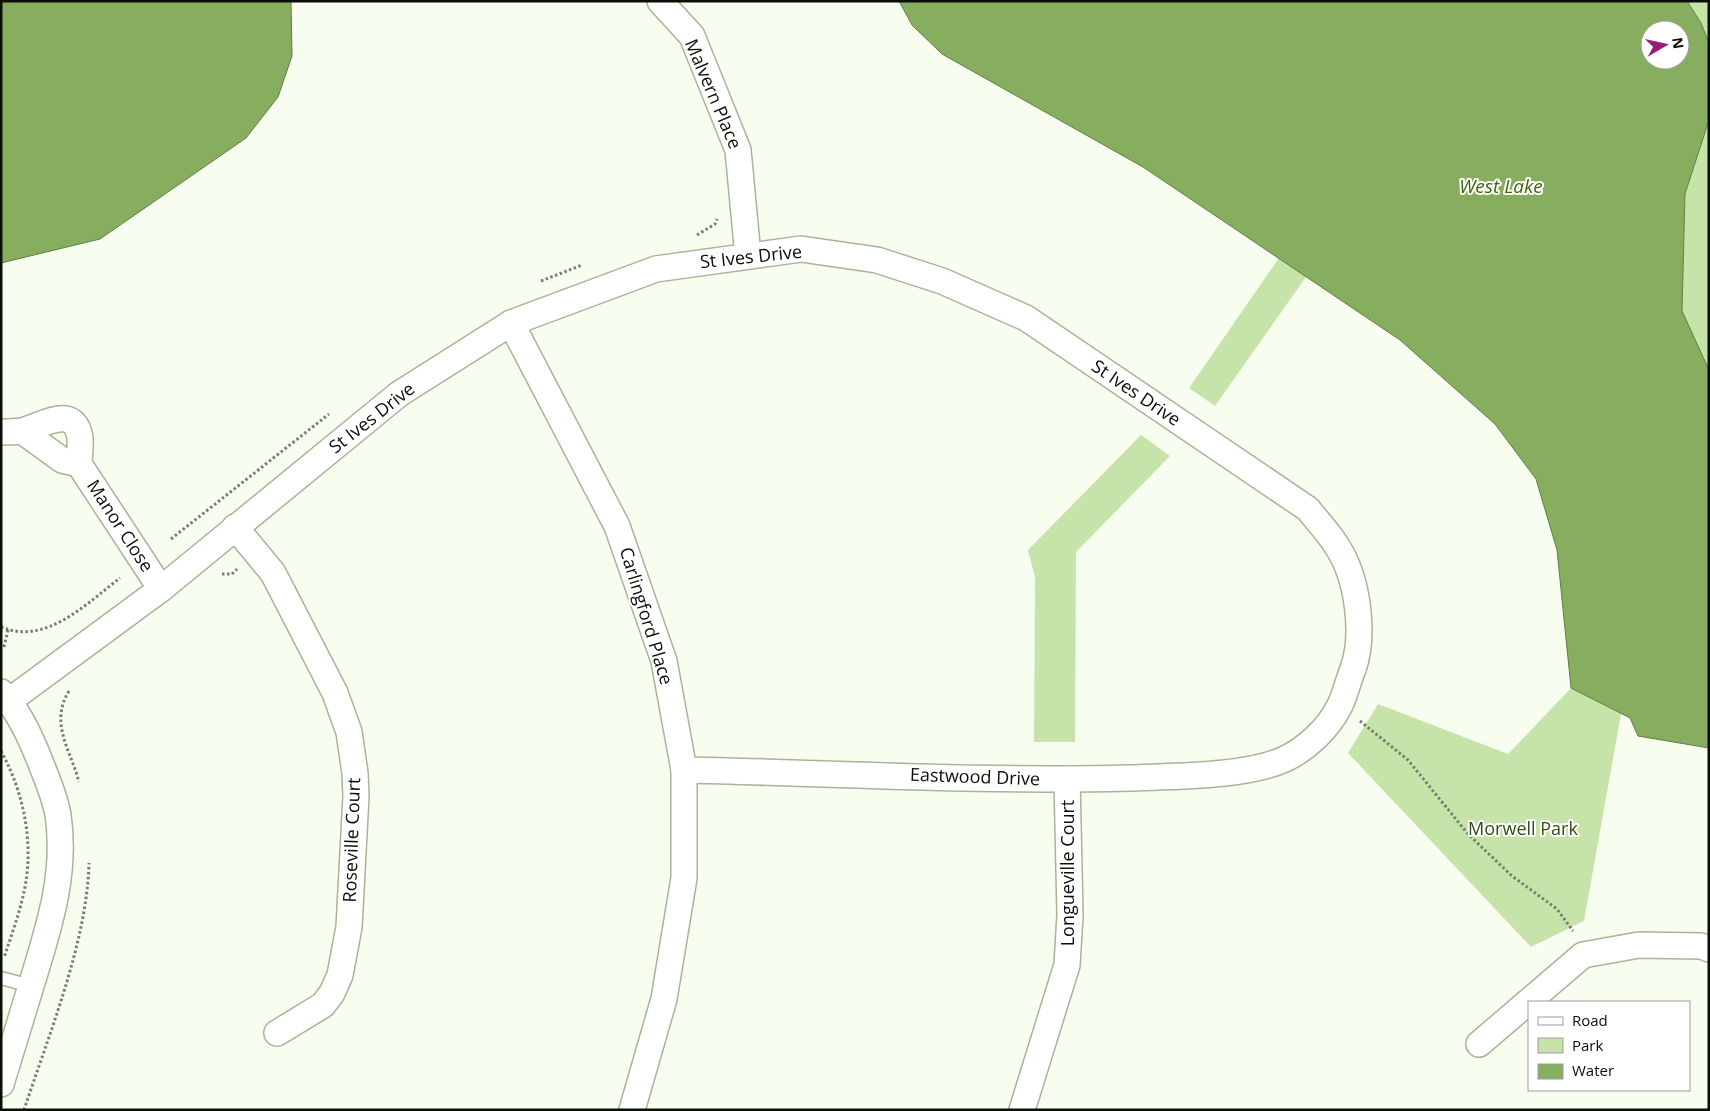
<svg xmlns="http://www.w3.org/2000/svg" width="1710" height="1111" font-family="'Open Sans',sans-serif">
<rect width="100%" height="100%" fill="#f7fef0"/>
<!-- green -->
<g fill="#c6e4aa">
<path d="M1687 1H1709V43L1701 23Z"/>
<path d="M1709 120V370L1682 312 1685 194Z"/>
<path d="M1279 258 1306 277 1215 406 1189 388Z"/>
<path d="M1141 435 1170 456 1076 552 1075 742H1034L1035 577 1028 550Z"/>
<path d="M1571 688 1621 714 1584 921 1531 947 1348 753 1378 704 1508 754Z"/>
</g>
<!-- water -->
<g fill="#87ae5e" stroke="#627e43" fill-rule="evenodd">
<path d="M1 1H291L292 56 278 97 246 138 100 239 1 263Z"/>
<path d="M899 1H1687L1701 23 1709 43V120L1685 194 1682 311 1709 370V748L1638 736 1630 718 1571 688 1557 550 1536 479 1495 424 1400 340 1143 167 942 54 912 25ZM1650 30H1680V60H1650Z"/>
</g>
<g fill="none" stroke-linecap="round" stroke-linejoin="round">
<defs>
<path id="service" d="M1 978 31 986"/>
<g id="minor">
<path d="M660 1 692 36 738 150 748 256"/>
<path d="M511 323 617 526 664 661 684 770V878L664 999 632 1110"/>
<path d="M22 431 62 460 79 464"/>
<path d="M1 432C8 432 15 432 21 431 38 428 71 404 79 433 82 443 79 454 79 464L161 589"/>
<path d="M235 527 273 573 335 693 349 732 355 773 356 796 349 927 340 975 332 993 323 1005 277 1033"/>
<path d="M1 692C19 711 31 738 40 761 47 779 55 797 58 815 67 875 48 930 31 986 21 1019 11 1052 1 1084"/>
<path d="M9 701 161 589 399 394 511 323 656 269 801 249 877 260 942 281 1026 318 1308 509C1318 522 1330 534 1338 548 1358 579 1365 635 1353 669 1348 681 1345 696 1339 707 1328 729 1306 749 1285 759 1245 777 1173 776 1129 778 981 782 832 773 684 770"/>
<path d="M1479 1044 1583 955 1639 945 1701 946 1709 949"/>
<path d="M1022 1110 1067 965 1070 915 1067 779"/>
</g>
</defs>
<!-- service casing -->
<use href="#service" stroke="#a5b696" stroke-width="15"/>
<!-- minor casing -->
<use href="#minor" stroke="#a5b696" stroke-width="28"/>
<!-- path -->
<g stroke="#777d71" stroke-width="3" stroke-dasharray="2.5 2.5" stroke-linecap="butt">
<path d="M697 235 715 224 717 219"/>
<path d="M541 281 582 265"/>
<path d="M171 539 329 414"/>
<path d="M222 574H232L237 569"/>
<path d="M1 627C46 646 87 603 120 578"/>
<path d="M4 647 8 630"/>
<path d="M69 691C49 723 71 751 79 782"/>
<path d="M1360 721 1408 760 1468 834 1512 876 1557 909 1573 931"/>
<path d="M1 751C22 789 33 837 26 881 22 907 12 933 4 958"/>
<path d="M24 1110C49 1034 87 942 89 863"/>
</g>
<!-- service -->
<use href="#service" stroke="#fff" stroke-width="12"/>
<!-- minor -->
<use href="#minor" stroke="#fff" stroke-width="25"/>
</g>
<g text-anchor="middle" stroke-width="4" stroke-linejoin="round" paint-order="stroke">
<!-- street labels -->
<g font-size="18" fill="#0a0f05" stroke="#fff">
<text transform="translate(713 94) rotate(67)" y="6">Malvern Place</text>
<text transform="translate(751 257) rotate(-6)" y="6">St Ives Drive</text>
<text transform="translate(1136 393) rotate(34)" y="6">St Ives Drive</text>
<text transform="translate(372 418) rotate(-38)" y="6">St Ives Drive</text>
<text transform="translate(120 526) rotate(57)" y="6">Manor Close</text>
<text transform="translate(646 616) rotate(73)" y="6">Carlingford Place</text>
<text transform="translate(975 777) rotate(2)" y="6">Eastwood Drive</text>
<text transform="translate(352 840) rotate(-88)" y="6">Roseville Court</text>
<text transform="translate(1068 873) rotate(-90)" y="6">Longueville Court</text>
</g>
<!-- park labels -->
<g font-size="18" fill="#334c13" stroke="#fff">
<text x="1523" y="835">Morwell Park</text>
</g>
<!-- water labels -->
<g font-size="19" font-style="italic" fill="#41640c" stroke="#fff">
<text x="1501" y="193">West Lake</text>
</g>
</g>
<!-- border -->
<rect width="1710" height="1111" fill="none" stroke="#0a0f05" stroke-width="5"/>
<!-- legend -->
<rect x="1528" y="1001" width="162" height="90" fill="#ffffff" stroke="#9d9f9b"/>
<rect x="1538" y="1017" width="25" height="8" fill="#ffffff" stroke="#9d9f9b"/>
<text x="1572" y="1026" font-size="15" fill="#0a0f05">Road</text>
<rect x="1538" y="1038" width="25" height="15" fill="#c6e4aa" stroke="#9d9f9b"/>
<text x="1572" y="1051" font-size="15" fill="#0a0f05">Park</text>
<rect x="1538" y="1064" width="25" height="15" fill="#87ae5e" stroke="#9d9f9b"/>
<text x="1572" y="1076" font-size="15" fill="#0a0f05">Water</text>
<!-- north arrow -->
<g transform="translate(1665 45) rotate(81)"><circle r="24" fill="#ffffff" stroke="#9d9f9b"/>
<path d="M0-4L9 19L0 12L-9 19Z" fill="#961e79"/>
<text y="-8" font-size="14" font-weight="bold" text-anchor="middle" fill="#0a0f05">N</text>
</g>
</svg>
